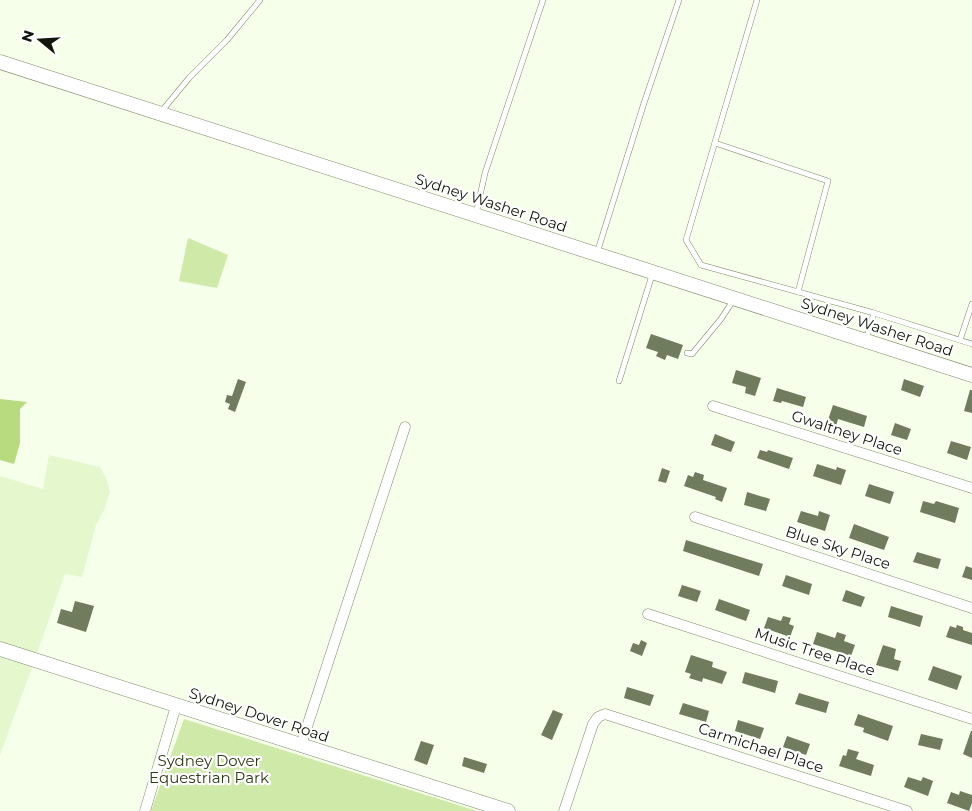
<svg xmlns="http://www.w3.org/2000/svg" width="972" height="811" font-family="Montserrat,sans-serif">
<rect width="100%" height="100%" fill="#f6ffea"/>
<!-- built -->
<g fill="#e5f7cd">
<path d="M49 455 100 467 106 478 110 492 104 510 96 525 82 577 65 574 36 656 0 644V476L43 489Z"/>
<path d="M0 654 33 665 0 755Z"/>
</g>
<!-- green -->
<g fill="#cfe9a9">
<path d="M188 238 228 255 217 288 179 281Z"/>
<path d="M184 719 477 811H151Z"/>
</g>
<!-- water -->
<path fill="#b7db7e" d="M0 399 27 402 20 409V443L14 464 0 460Z"/>
<!-- building -->
<g fill="#6f7c5e">
<path d="M651 334 683 345 678 359 667 355 665 360 656 356 658 352 646 348Z"/>
<path d="M736 370 761 378 755 396 745 393 746 387 732 383Z"/>
<path d="M238 379 246 382 235 412 228 409 230 404 225 402 227 395 232 396Z"/>
<path d="M904 379 924 386 920 397 901 390Z"/>
<path d="M777 388 806 397 803 407 782 401 781 403 773 401Z"/>
<path d="M970 390H972V413L964 411Z"/>
<path d="M833 405 867 416 864 427 838 419 836 426 827 423Z"/>
<path d="M895 423 911 429 907 440 891 435Z"/>
<path d="M715 434 735 442 731 452 711 445Z"/>
<path d="M951 441 971 447 967 460 947 453Z"/>
<path d="M760 450 767 452 768 450 793 458 789 469 757 458Z"/>
<path d="M817 464 836 470 837 467 846 470 841 485 813 476Z"/>
<path d="M662 468 670 471 666 483 658 481Z"/>
<path d="M695 472 704 475 703 480 727 488 722 502 715 499 716 497 684 486 688 475 693 477Z"/>
<path d="M869 484 894 492 890 504 865 496Z"/>
<path d="M747 492 770 499 766 511 744 505Z"/>
<path d="M923 501 934 504 936 501 959 508 955 523 920 512Z"/>
<path d="M801 511 818 516 819 511 830 515 825 531 797 522Z"/>
<path d="M854 524 889 537 884 550 849 538Z"/>
<path d="M686 540 763 564 759 576 683 551Z"/>
<path d="M917 552 941 559 938 569 913 562Z"/>
<path d="M966 566 972 568V580L962 577Z"/>
<path d="M786 575 812 584 809 595 782 586Z"/>
<path d="M682 585 701 591 697 602 678 596Z"/>
<path d="M846 590 865 597 861 607 842 601Z"/>
<path d="M719 599 750 610 746 621 715 610Z"/>
<path d="M75 601 94 606 86 632 57 623 61 609 72 612Z"/>
<path d="M891 606 923 616 920 627 888 617Z"/>
<path d="M783 616 791 618 789 624 794 626 790 637 764 628 768 617 781 621Z"/>
<path d="M957 625 963 627V630L972 633V645L946 637 950 626 956 628Z"/>
<path d="M817 632 835 638 837 632 846 635 844 641 855 645 851 656 813 644Z"/>
<path d="M641 640 647 643 642 656 630 651 633 643 639 645Z"/>
<path d="M883 645 896 649 894 659 901 661 898 671 876 665Z"/>
<path d="M691 655 713 662 712 667 727 672 722 684 703 678 702 682 689 678 691 674 685 672Z"/>
<path d="M933 666 962 676 957 690 928 680Z"/>
<path d="M745 672 778 681 775 693 742 683Z"/>
<path d="M627 687 654 695 650 706 624 698Z"/>
<path d="M799 693 829 702 826 713 795 704Z"/>
<path d="M683 703 709 711 706 722 679 714Z"/>
<path d="M553 710 563 714 552 740 541 735Z"/>
<path d="M858 714 893 726 888 741 863 732 864 728 854 725Z"/>
<path d="M738 720 764 728 760 739 735 731Z"/>
<path d="M971 731H972V758L963 754Z"/>
<path d="M921 734 943 739 940 750 918 745Z"/>
<path d="M787 736 810 744 806 755 783 747Z"/>
<path d="M421 741 434 745 427 765 414 760Z"/>
<path d="M848 749 859 752 856 759 874 765 871 776 839 766 843 755 846 756Z"/>
<path d="M464 757 487 764 484 773 462 766Z"/>
<path d="M908 777 921 781 923 777 933 781 928 796 904 787Z"/>
<path d="M960 791 972 795V803L969 811 947 803 951 792 959 795Z"/>
</g>
<g fill="none" stroke-linecap="round" stroke-linejoin="round">
<defs>
<g id="service">
<path d="M757 0 686 240 701 265 874 313 866 340"/>
<path d="M161 112 189 78 227 40 260 0"/>
<path d="M715 143 828 181 798 292"/>
<path d="M476 214 485 173 543 0"/>
<path d="M597 253 644 103 679 0"/>
<path d="M874 313 972 344"/>
<path d="M960 340 972 304"/>
<path d="M687 353 692 354 721 319 734 299"/>
<path d="M619 381 653 272"/>
</g>
<g id="minor">
<path d="M713 406 972 488"/>
<path d="M695 517 972 608"/>
<path d="M648 614 972 719"/>
<path d="M301 745 405 427"/>
<path d="M145 811 176 706"/>
<path d="M564 811 593 724 598 717 605 714 907 811"/>
</g>
<g id="tertiary">
<path d="M0 62 972 375"/>
<path d="M0 649 508 811"/>
</g>
</defs>
<!-- service casing -->
<use href="#service" stroke="#7e8b6c" stroke-width="6"/>
<!-- minor casing -->
<use href="#minor" stroke="#7e8b6c" stroke-width="11"/>
<!-- tertiary casing -->
<use href="#tertiary" stroke="#7e8b6c" stroke-width="15"/>
<!-- service -->
<use href="#service" stroke="#fff" stroke-width="5"/>
<!-- minor -->
<use href="#minor" stroke="#fff" stroke-width="10"/>
<!-- tertiary -->
<use href="#tertiary" stroke="#fff" stroke-width="14"/>
</g>
<g text-anchor="middle" stroke-width="4.5" stroke-linejoin="round" paint-order="stroke">
<!-- street labels -->
<g font-size="15" fill="#11160a" stroke="#fff">
<text transform="translate(491 203) rotate(18)" y="5">Sydney Washer Road</text>
<text transform="translate(877 327) rotate(18)" y="5">Sydney Washer Road</text>
<text transform="translate(847 433) rotate(18)" y="5">Gwaltney Place</text>
<text transform="translate(838 548) rotate(18)" y="5">Blue Sky Place</text>
<text transform="translate(815 652) rotate(18)" y="5">Music Tree Place</text>
<text transform="translate(259 715) rotate(18)" y="5">Sydney Dover Road</text>
<text transform="translate(761 748) rotate(18)" y="5">Carmichael Place</text>
</g>
<!-- park labels -->
<g font-size="15" fill="#2d3b15" stroke="#fff">
<text x="209" y="766">Sydney Dover<tspan x="209" dy="17">Equestrian Park</tspan></text>
</g>
</g>
<!-- north arrow -->
<g transform="translate(40 40) rotate(288)" stroke="#ffffff" stroke-width="4" paint-order="stroke">
<path d="M0-4L9 19L0 12L-9 19Z" fill="#11160a"/>
<text y="-8" font-size="14" font-weight="bold" text-anchor="middle" fill="#11160a">N</text>
</g>
</svg>
